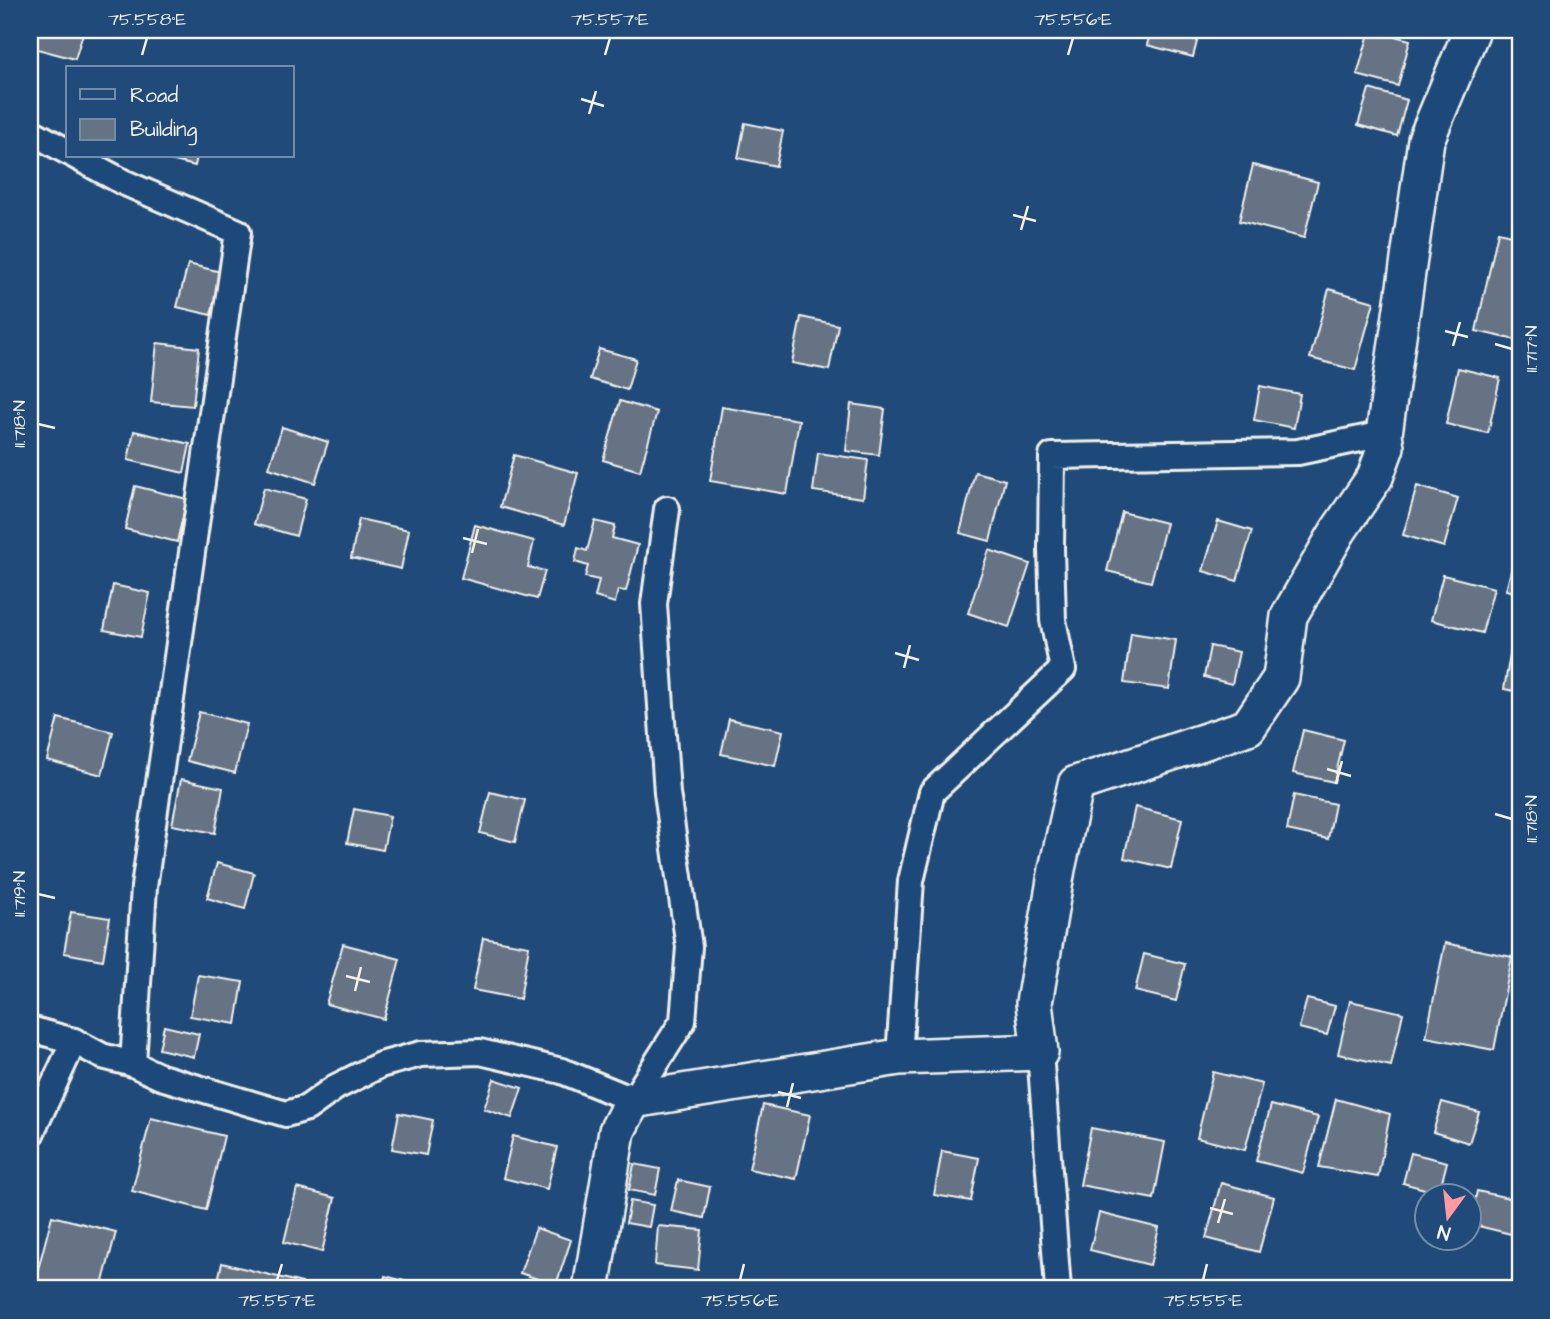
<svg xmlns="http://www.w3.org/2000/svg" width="1550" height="1319" font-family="'Architects Daughter',sans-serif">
<rect width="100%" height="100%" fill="#1f4a7a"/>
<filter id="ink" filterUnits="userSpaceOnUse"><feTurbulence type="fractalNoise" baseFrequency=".0143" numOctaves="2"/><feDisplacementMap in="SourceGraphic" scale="14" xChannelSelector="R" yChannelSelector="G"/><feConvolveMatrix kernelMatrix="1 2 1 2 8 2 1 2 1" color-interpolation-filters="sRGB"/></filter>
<g filter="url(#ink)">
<!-- building -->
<g fill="#657384" stroke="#f4f1e8" stroke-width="2">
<path d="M35 30H84L75 59 30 47Z"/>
<path d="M1151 30H1200L1193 57 1147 45Z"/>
<path d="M1370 30 1410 40 1398 86 1357 75Z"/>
<path d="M1369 89 1407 100 1397 136 1358 125Z"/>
<path d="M745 123 783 131 776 166 738 158Z"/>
<path d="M153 156H197L195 166Z"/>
<path d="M1253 165 1318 182 1304 238 1239 221Z"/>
<path d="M1498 232 1520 237V341L1476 331Z"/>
<path d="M188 264 221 272 211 315 177 307Z"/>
<path d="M1329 289 1374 302 1355 370 1310 358Z"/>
<path d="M801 317 838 325 829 370 792 363Z"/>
<path d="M157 343 199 348 193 406 151 402Z"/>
<path d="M599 349 636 359 627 390 590 379Z"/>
<path d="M1458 368 1500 378 1488 433 1446 424Z"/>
<path d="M1260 386 1300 394 1294 428 1254 420Z"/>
<path d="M620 401 657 412 640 471 603 460Z"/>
<path d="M851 404 885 409 879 455 846 451Z"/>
<path d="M722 407 799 420 787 494 710 481Z"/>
<path d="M282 427 328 442 315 483 269 468Z"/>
<path d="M134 431 190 444 184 473 128 460Z"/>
<path d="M818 453 868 460 863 498 813 491Z"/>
<path d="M514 455 578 473 564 525 500 507Z"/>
<path d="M975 472 1005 480 990 541 960 533Z"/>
<path d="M135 486 187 499 177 542 125 529Z"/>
<path d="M1417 486 1458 498 1444 547 1403 535Z"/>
<path d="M264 488 306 499 296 536 254 524Z"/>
<path d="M1122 512 1166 523 1151 582 1107 571Z"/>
<path d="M359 519 409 530 401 569 351 558Z"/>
<path d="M595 521 615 526 612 538 638 545 626 591 618 590 615 603 595 597 599 580 585 577 588 566 575 562 578 548 587 551Z"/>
<path d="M1218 521 1252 531 1237 581 1203 571Z"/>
<path d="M475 525 534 541 528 567 545 571 537 599 461 578Z"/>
<path d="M1520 536V593L1506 590Z"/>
<path d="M989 550 1030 564 1009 627 968 613Z"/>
<path d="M1443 575 1494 588 1482 633 1431 620Z"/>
<path d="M113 585 150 593 141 637 104 630Z"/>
<path d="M1131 633 1176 640 1169 689 1124 683Z"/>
<path d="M1210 646 1239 652 1232 684 1204 677Z"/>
<path d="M1511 649 1520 651V692L1504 689Z"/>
<path d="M199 712 247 724 235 773 187 761Z"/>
<path d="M58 718 113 732 102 775 47 760Z"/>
<path d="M729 719 783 731 775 766 721 754Z"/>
<path d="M1303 730 1344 740 1334 782 1293 773Z"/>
<path d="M181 779 223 788 215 833 172 825Z"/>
<path d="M490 792 525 800 515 842 480 833Z"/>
<path d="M1294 795 1335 804 1328 839 1287 830Z"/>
<path d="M1135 807 1182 819 1171 869 1124 858Z"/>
<path d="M354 809 390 816 383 850 347 843Z"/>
<path d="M217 863 254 873 245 909 207 898Z"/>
<path d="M71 912 110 918 103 960 64 953Z"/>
<path d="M483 938 529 946 520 999 473 990Z"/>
<path d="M1445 943 1512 957 1494 1050 1426 1037Z"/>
<path d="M343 944 400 959 384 1019 326 1004Z"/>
<path d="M1144 954 1185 964 1176 1001 1135 991Z"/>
<path d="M198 975 243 982 236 1024 190 1016Z"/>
<path d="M1307 999 1335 1006 1327 1035 1299 1028Z"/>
<path d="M1350 1001 1403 1013 1391 1066 1338 1054Z"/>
<path d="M164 1026 199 1034 194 1057 159 1049Z"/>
<path d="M1213 1072 1262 1084 1245 1150 1197 1138Z"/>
<path d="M494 1079 522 1088 512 1118 484 1109Z"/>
<path d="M1336 1099 1390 1114 1378 1177 1319 1167Z"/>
<path d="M1442 1102 1479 1112 1469 1143 1433 1132Z"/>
<path d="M763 1105 810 1115 796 1179 749 1169Z"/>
<path d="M1271 1105 1318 1117 1303 1173 1256 1161Z"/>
<path d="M399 1113 433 1120 426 1155 392 1149Z"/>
<path d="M151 1118 224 1136 206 1210 132 1191Z"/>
<path d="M1091 1128 1165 1142 1154 1199 1080 1185Z"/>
<path d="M513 1136 557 1147 547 1189 503 1178Z"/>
<path d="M942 1151 979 1158 971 1201 934 1195Z"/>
<path d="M1411 1153 1447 1162 1439 1193 1403 1183Z"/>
<path d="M634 1164 660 1169 655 1195 629 1190Z"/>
<path d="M678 1180 710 1187 704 1218 671 1211Z"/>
<path d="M1221 1183 1274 1197 1259 1252 1206 1238Z"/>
<path d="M297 1188 335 1198 322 1252 284 1242Z"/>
<path d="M1477 1191 1518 1200 1511 1234 1470 1224Z"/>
<path d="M630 1201 653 1205 649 1227 626 1223Z"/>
<path d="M1099 1213 1159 1228 1150 1265 1090 1250Z"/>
<path d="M52 1216 116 1232 101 1289H68L35 1281Z"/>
<path d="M658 1226 702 1230 698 1270 655 1265Z"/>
<path d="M536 1228 571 1240 556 1285 520 1273Z"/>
<path d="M222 1263 302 1283 300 1289H216Z"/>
<path d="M385 1276 428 1287 427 1289H382Z"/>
</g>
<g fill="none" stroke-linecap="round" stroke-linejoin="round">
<defs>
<g id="street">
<path d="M30 131 68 152"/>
<path d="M75 156 123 182 238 232 144 887 133 1064 161 1077 286 1114 307 1108 336 1087 380 1065 421 1054 480 1052 562 1071 633 1100 683 1021 689 947 667 793 654 604 667 509"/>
<path d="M30 1029 74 1041 102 1056 133 1064"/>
<path d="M1040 1052 1058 1289"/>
<path d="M899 1057 911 881 932 792 1063 669 1053 620 1051 549 1052 456 1298 452 1384 434"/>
<path d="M30 1136 74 1041"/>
</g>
<path id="secondary" d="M591 1289 617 1131 633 1100 899 1057 1040 1052 1034 1003 1057 869 1076 784 1248 727 1281 678 1289 616 1338 531 1375 477 1386 447 1384 434 1426 140 1472 30"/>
</defs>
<!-- street casing -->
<use href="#street" stroke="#f4f1e8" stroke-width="30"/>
<!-- secondary casing -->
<use href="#secondary" stroke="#f4f1e8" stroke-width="40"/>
<!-- street -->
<use href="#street" stroke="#1f4a7a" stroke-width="24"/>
<!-- secondary -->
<use href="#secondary" stroke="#1f4a7a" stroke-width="35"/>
</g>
</g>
<!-- ticks -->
<path fill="none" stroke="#f4f1e8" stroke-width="2.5" d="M142 55 147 38M605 55 610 38M1068 55 1073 38M581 99 604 106M589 114 596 91M1013 215 1036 221M1021 230 1028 206M1445 331 1468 337M1495 344 1512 349M1453 346 1460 322M38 424 55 428M463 538 487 544M472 553 478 529M895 653 919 660M904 668 910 645M1327 769 1351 776M1336 784 1342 761M1495 814 1512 819M38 894 55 898M346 976 370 982M355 991 361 967M778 1092 801 1098M787 1107 793 1083M1210 1208 1233 1214M1218 1223 1225 1199M277 1280 282 1264M740 1280 744 1264M1203 1280 1207 1264"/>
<!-- margin -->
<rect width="1550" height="1319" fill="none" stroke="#1f4a7a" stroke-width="77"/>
<!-- legend -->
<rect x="66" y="66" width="228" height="91" fill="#1f4a7a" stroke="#748da6" stroke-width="2"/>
<rect x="80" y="89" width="35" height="10" fill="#1f4a7a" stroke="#748da6" stroke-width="2"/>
<text x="130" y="102" font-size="21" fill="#f4f1e8">Road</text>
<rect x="80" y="119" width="35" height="21" fill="#657384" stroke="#748da6" stroke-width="2"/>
<text x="130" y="136" font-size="21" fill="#f4f1e8">Building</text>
<!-- north arrow -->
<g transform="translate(1448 1217) rotate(195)"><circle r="33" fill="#1f4a7a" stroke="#748da6" stroke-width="2"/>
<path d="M0-5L12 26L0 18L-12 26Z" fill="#ff9aa2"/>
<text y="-10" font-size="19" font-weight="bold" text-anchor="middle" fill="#f4f1e8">N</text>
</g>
<rect x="38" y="38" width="1474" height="1242" fill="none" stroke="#f4f1e8" stroke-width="2.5"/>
<g font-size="18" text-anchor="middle" fill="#f4f1e8">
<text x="147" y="25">75.558°E</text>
<text x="610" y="25">75.557°E</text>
<text x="1073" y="25">75.556°E</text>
<text transform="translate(1531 349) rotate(-90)" y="6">11.717°N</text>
<text transform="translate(19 424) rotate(-90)" y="6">11.718°N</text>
<text transform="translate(1531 819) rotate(-90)" y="6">11.718°N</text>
<text transform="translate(19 894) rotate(-90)" y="6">11.719°N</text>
<text x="277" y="1306">75.557°E</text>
<text x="740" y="1306">75.556°E</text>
<text x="1203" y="1306">75.555°E</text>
</g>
</svg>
